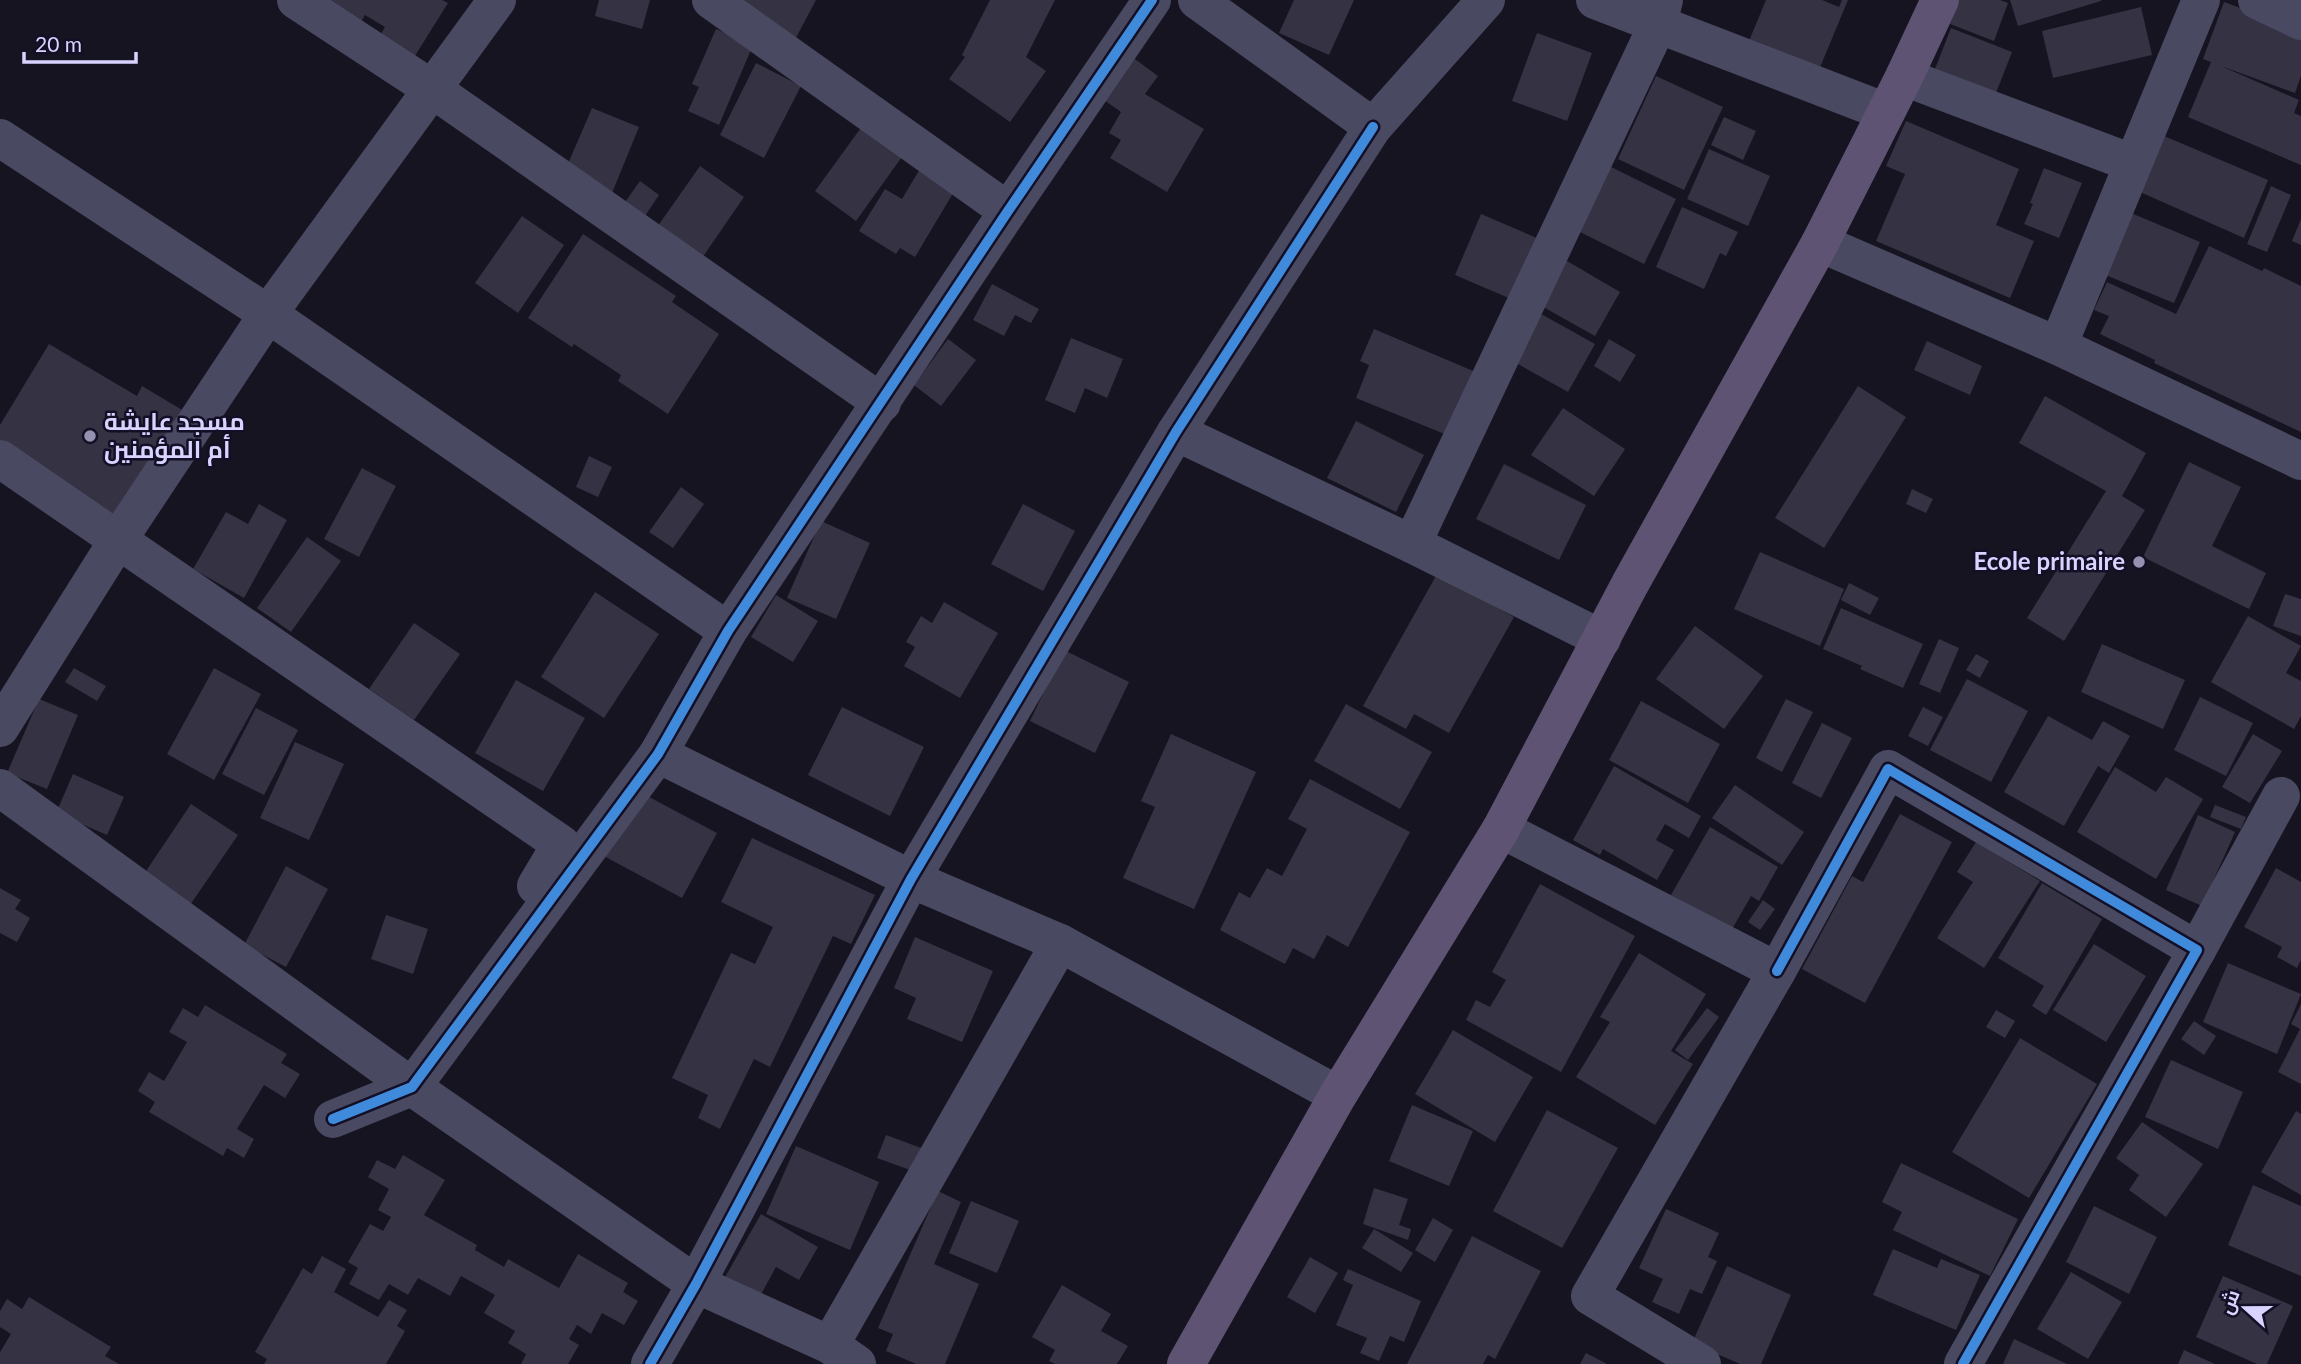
<svg xmlns="http://www.w3.org/2000/svg" width="2301" height="1364" font-family="Lato,Cairo,sans-serif">
<rect width="100%" height="100%" fill="#161421"/>
<!-- building -->
<g fill="#343243">
<path d="M315 0H442L448 3 408 67 374 46 385 27 365 15 355 32Z"/>
<path d="M599 0H650L642 29 595 16Z"/>
<path d="M740 0H816L790 49Z"/>
<path d="M990 0H1055L1026 57 1046 71 1010 122 949 79 965 57 962 55Z"/>
<path d="M1294 0H1354L1329 55 1279 33Z"/>
<path d="M1766 0H1822L1839 7 1842 0H1848L1816 77 1746 48Z"/>
<path d="M1959 0H2000L2008 3 1994 41 1950 24Z"/>
<path d="M2010 0H2101V1L2018 26Z"/>
<path d="M2224 2 2301 30V76L2295 93 2221 66 2299 100 2294 113 2301 116V165L2188 117 2211 62 2203 59Z"/>
<path d="M2141 7 2152 55 2053 78 2042 31Z"/>
<path d="M1951 28 2012 52 1987 116 1926 92Z"/>
<path d="M716 29 753 45 719 125 688 111 699 87 692 84Z"/>
<path d="M1537 33 1592 53 1567 121 1512 101Z"/>
<path d="M1128 54 1158 76 1145 94 1204 129 1167 192 1110 158 1121 140 1109 133 1121 112 1083 85Z"/>
<path d="M756 63 801 86 764 158 720 135Z"/>
<path d="M1656 76 1723 107 1684 190 1618 159Z"/>
<path d="M592 108 639 127 612 193 564 173Z"/>
<path d="M1724 117 1756 131 1743 160 1711 145Z"/>
<path d="M1906 121 2019 169 1996 225 2034 241 2010 298 1876 241 1905 174 1886 166Z"/>
<path d="M863 125 904 154 856 221 815 191Z"/>
<path d="M2164 136 2268 180 2244 238 2140 192Z"/>
<path d="M1709 149 1770 176 1748 226 1687 199Z"/>
<path d="M700 166 744 197 700 261 655 230Z"/>
<path d="M1609 166 1676 199 1644 264 1578 231Z"/>
<path d="M2044 168 2082 183 2059 238 2024 224 2033 204 2030 203Z"/>
<path d="M920 169 955 190 915 257 900 248 896 254 859 231 885 189 902 199Z"/>
<path d="M640 181 659 195 643 219 623 205Z"/>
<path d="M2271 186 2291 195 2267 252 2247 244Z"/>
<path d="M1682 207 1738 232 1726 256 1720 253 1704 289 1656 267Z"/>
<path d="M2124 210 2200 242 2174 303 2098 272Z"/>
<path d="M1481 214 1551 244 1525 305 1455 275Z"/>
<path d="M522 216 564 245 518 313 475 283Z"/>
<path d="M2301 219V245L2292 241Z"/>
<path d="M583 234 676 296 672 302 719 334 668 414 618 381 621 375 574 344 572 347 528 318Z"/>
<path d="M2209 246 2262 271 2264 268 2301 286V432L2154 363 2155 360 2100 334 2109 316 2094 310 2107 282 2176 314Z"/>
<path d="M1562 258 1620 292 1595 336 1536 303Z"/>
<path d="M992 284 1039 309 1031 323 1015 315 1004 336 973 320Z"/>
<path d="M1534 310 1595 344 1568 392 1507 358Z"/>
<path d="M1374 329 1478 373 1452 437 1356 398 1369 365 1360 361Z"/>
<path d="M1071 338 1123 359 1107 398 1085 388 1075 413 1045 400Z"/>
<path d="M948 339 976 360 941 406 914 385Z"/>
<path d="M1609 339 1636 355 1620 382 1594 366Z"/>
<path d="M1927 341 1982 366 1970 395 1914 370Z"/>
<path d="M49 344 137 396 142 386 189 414 120 529 0 457V425Z"/>
<path d="M1858 386 1906 417 1824 548 1775 518Z"/>
<path d="M2045 396 2146 453 2122 496 2145 510 2064 641 2027 618 2106 491 2019 443Z"/>
<path d="M1563 408 1625 449 1594 496 1531 455Z"/>
<path d="M1356 421 1424 455 1396 512 1327 478Z"/>
<path d="M589 456 612 467 598 497 576 487Z"/>
<path d="M2189 462 2241 487 2212 546 2266 573 2249 609 2143 557Z"/>
<path d="M1504 464 1586 505 1559 560 1476 519Z"/>
<path d="M362 468 396 486 359 557 324 539Z"/>
<path d="M681 487 704 504 673 548 649 532Z"/>
<path d="M1912 489 1933 499 1926 513 1906 504Z"/>
<path d="M259 504 287 520 244 598 193 569 226 512 248 524Z"/>
<path d="M1023 504 1075 531 1043 591 991 564Z"/>
<path d="M821 521 870 543 836 619 787 598Z"/>
<path d="M307 537 341 561 291 632 257 608Z"/>
<path d="M1760 552 1844 589 1820 646 1734 609Z"/>
<path d="M1437 574 1514 617 1449 733 1414 714 1406 729 1363 706Z"/>
<path d="M1849 583 1879 598 1870 615 1841 600Z"/>
<path d="M595 592 659 634 604 718 541 677Z"/>
<path d="M2285 594 2301 599V636L2273 626Z"/>
<path d="M776 595 818 621 793 662 751 637Z"/>
<path d="M944 602 998 633 960 698 904 666 915 647 906 642 921 616 932 623Z"/>
<path d="M1841 608 1923 644 1903 688 1860 669 1862 666 1823 649Z"/>
<path d="M2248 616 2301 646 2286 673 2301 681V716L2294 729 2211 682Z"/>
<path d="M414 623 460 654 414 720 369 689Z"/>
<path d="M1695 626 1763 676 1724 729 1656 679Z"/>
<path d="M1939 639 1959 648 1940 693 1919 684Z"/>
<path d="M2102 644 2185 680 2163 729 2081 692Z"/>
<path d="M1064 650 1129 682 1095 753 1030 721Z"/>
<path d="M1976 654 1989 661 1980 678 1966 670Z"/>
<path d="M74 668 106 686 97 701 65 682Z"/>
<path d="M214 668 261 694 214 780 167 754Z"/>
<path d="M1967 679 2028 711 1991 782 1930 750Z"/>
<path d="M516 680 585 718 543 791 475 753Z"/>
<path d="M2200 697 2253 723 2226 776 2174 750Z"/>
<path d="M39 699 78 715 47 789 7 773Z"/>
<path d="M1786 699 1813 712 1782 772 1756 758Z"/>
<path d="M1641 701 1720 744 1688 803 1609 760Z"/>
<path d="M1346 704 1432 752 1400 809 1314 761Z"/>
<path d="M842 707 924 747 890 816 808 775Z"/>
<path d="M1923 707 1943 717 1928 746 1908 736Z"/>
<path d="M256 708 298 730 264 795 222 774Z"/>
<path d="M2048 716 2092 740 2103 721 2130 736 2109 773 2098 766 2064 826 2004 792Z"/>
<path d="M1822 723 1852 738 1821 798 1792 783Z"/>
<path d="M1171 734 1256 772 1194 909 1123 878 1155 807 1141 801Z"/>
<path d="M2253 734 2282 751 2250 803 2222 787Z"/>
<path d="M295 742 344 764 309 840 260 818Z"/>
<path d="M1614 766 1701 816 1689 838 1665 824 1656 840 1674 850 1657 880 1603 849 1600 855 1573 840Z"/>
<path d="M2115 767 2156 792 2166 777 2203 799 2156 879 2077 832Z"/>
<path d="M73 774 124 797 107 835 56 813Z"/>
<path d="M1310 779 1410 832 1348 947 1327 935 1314 959 1293 948 1285 964 1220 930 1239 892 1250 898 1267 868 1282 876 1307 829 1288 819Z"/>
<path d="M1735 785 1804 832 1782 865 1712 818Z"/>
<path d="M634 789 717 833 682 898 600 854Z"/>
<path d="M191 804 238 835 188 908 142 877Z"/>
<path d="M2215 805 2246 817 2241 829 2210 817Z"/>
<path d="M1900 814 1952 842 1865 1003 1802 969 1852 876 1863 882Z"/>
<path d="M2198 815 2235 832 2202 906 2166 890Z"/>
<path d="M1710 827 1778 867 1759 901 1751 896 1731 931 1671 895Z"/>
<path d="M752 838 875 895 851 944 833 936 770 1067 754 1059 720 1129 698 1118 708 1095 672 1078 731 953 755 964 773 927 721 902Z"/>
<path d="M1976 842 2040 881 1984 968 1937 938 1973 882 1957 872Z"/>
<path d="M286 866 328 889 286 967 244 945Z"/>
<path d="M2276 868 2301 882V960L2297 968 2277 957 2282 947 2244 927Z"/>
<path d="M2042 883 2102 919 2046 1015 2032 1006 2044 986 1998 958Z"/>
<path d="M1540 884 1635 936 1561 1072 1466 1020 1476 1000 1490 1007 1506 980 1492 972Z"/>
<path d="M0 888 21 900 15 909 30 918 17 942 0 933Z"/>
<path d="M1763 900 1775 909 1760 930 1748 922Z"/>
<path d="M386 915 428 929 413 974 371 959Z"/>
<path d="M915 937 993 971 962 1042 907 1019 916 998 894 988Z"/>
<path d="M2094 944 2146 976 2106 1042 2053 1010Z"/>
<path d="M1639 953 1706 994 1671 1051 1693 1064 1655 1125 1576 1077 1610 1022 1600 1017Z"/>
<path d="M2228 963 2301 994 2277 1054 2203 1022Z"/>
<path d="M2301 1004V1084L2278 1072 2300 1029 2291 1024Z"/>
<path d="M205 1005 287 1054 281 1063 300 1074 285 1098 264 1085 237 1129 254 1139 244 1158 227 1148 223 1156 149 1112 155 1102 138 1091 149 1072 164 1081 187 1042 169 1032 183 1008 198 1017Z"/>
<path d="M1707 1008 1719 1017 1688 1060 1675 1050Z"/>
<path d="M1996 1010 2015 1021 2005 1038 1986 1027Z"/>
<path d="M2194 1021 2216 1036 2204 1055 2181 1039Z"/>
<path d="M1453 1030 1533 1077 1495 1142 1415 1094Z"/>
<path d="M2020 1038 2097 1084 2029 1198 1952 1152Z"/>
<path d="M2171 1060 2243 1092 2218 1149 2145 1117Z"/>
<path d="M1412 1105 1473 1131 1449 1186 1389 1161Z"/>
<path d="M1547 1110 1618 1148 1562 1248 1493 1211Z"/>
<path d="M2296 1111 2301 1114V1195L2261 1172Z"/>
<path d="M2142 1122 2203 1164 2166 1217 2129 1190 2139 1175 2116 1158Z"/>
<path d="M886 1135 932 1152 924 1175 877 1158Z"/>
<path d="M796 1146 879 1182 850 1250 766 1214Z"/>
<path d="M403 1155 445 1180 424 1215 477 1245 475 1250 504 1267 508 1259 559 1288 578 1254 628 1283 623 1292 638 1301 624 1325 602 1313 591 1334 577 1325 569 1339 579 1345 568 1364H521L526 1354 508 1343 515 1331 484 1313 495 1295 461 1276 450 1296 418 1278 408 1295 389 1284 379 1300 349 1284 358 1268 348 1262 370 1224 383 1231 391 1217 378 1210 389 1189 368 1177 377 1160 395 1169Z"/>
<path d="M1901 1163 2018 1219 1990 1276 1893 1230 1902 1212 1882 1202Z"/>
<path d="M2253 1185 2301 1206V1276L2228 1245Z"/>
<path d="M1374 1188 1408 1199 1399 1225 1411 1229 1408 1240 1363 1224Z"/>
<path d="M938 1191 961 1202 934 1264 979 1284 945 1364H916L886 1351 893 1334 878 1328Z"/>
<path d="M971 1201 1019 1221 997 1273 949 1253Z"/>
<path d="M2094 1206 2157 1237 2129 1294 2066 1262Z"/>
<path d="M1666 1209 1719 1233 1708 1257 1717 1261 1702 1294 1690 1289 1679 1314 1652 1302 1663 1279 1639 1268Z"/>
<path d="M761 1214 818 1247 799 1280 776 1267 759 1298 724 1279Z"/>
<path d="M1433 1218 1453 1230 1435 1262 1415 1250Z"/>
<path d="M1374 1229 1413 1253 1401 1272 1362 1248Z"/>
<path d="M1472 1236 1541 1271 1495 1359 1488 1355 1483 1364H1407Z"/>
<path d="M1893 1249 1937 1268 1941 1259 1980 1275 1956 1330 1873 1295Z"/>
<path d="M322 1256 346 1269 334 1292 378 1317 389 1300 407 1310 397 1326 405 1331 386 1364H264L267 1359 255 1352 303 1268 312 1274Z"/>
<path d="M1310 1257 1338 1273 1315 1313 1287 1297Z"/>
<path d="M1727 1266 1791 1295 1761 1364H1740L1692 1343Z"/>
<path d="M1348 1269 1421 1301 1404 1342 1390 1336 1379 1361 1360 1353 1367 1338 1336 1325 1353 1285 1343 1280Z"/>
<path d="M2071 1272 2122 1302 2088 1359 2037 1329Z"/>
<path d="M2223 1276 2293 1306 2267 1364H2257L2196 1337Z"/>
<path d="M1062 1285 1111 1314 1101 1331 1128 1346 1117 1364H1055L1049 1361 1055 1350 1032 1337Z"/>
<path d="M29 1297 111 1347 105 1356 119 1364H0V1352L11 1334 0 1327V1311L7 1299 22 1309Z"/>
<path d="M2014 1339 2067 1364H2003Z"/>
<path d="M2184 1350 2215 1364H2178Z"/>
<path d="M1586 1353 1607 1364H1580Z"/>
</g>
<g fill="none" stroke-linecap="round" stroke-linejoin="round">
<!-- minor -->
<g stroke="#4a4962" stroke-width="38">
<path d="M296 0 432 89 882 403"/>
<path d="M711 0 1008 211"/>
<path d="M1197 0 1373 127 1486 0"/>
<path d="M1595 0 1886 112"/>
<path d="M2257 0 2301 21"/>
<path d="M1904 77 2132 163"/>
<path d="M0 138 268 314 728 631"/>
<path d="M1820 243 2058 346 2301 461"/>
<path d="M2058 346 2201 0"/>
<path d="M1176 432 1412 544 1602 639"/>
<path d="M0 459 561 844 536 886"/>
<path d="M1412 544 1658 24 1664 0"/>
<path d="M0 728 118 540 268 314 497 0"/>
<path d="M658 754 911 879 1060 943 1338 1095"/>
<path d="M0 788 412 1087 696 1284 830 1345 857 1364"/>
<path d="M1501 829 1777 971 1590 1296 1702 1364"/>
<path d="M2197 950 2281 796"/>
<path d="M1777 971 1888 769 2197 950 1963 1364"/>
<path d="M333 1119 412 1087 658 754 728 631 1008 211 1152 0"/>
<path d="M830 1345 1060 943"/>
<path d="M650 1364 696 1284 911 879 1176 432 1373 127"/>
</g>
<!-- major -->
<path stroke="#5e5373" stroke-width="38" d="M1186 1364 1338 1095 1501 829 1630 584 1820 243 1904 77 1940 0"/>
<defs>
<g id="cycleway">
<path d="M1777 971 1888 769 2197 950 1963 1364"/>
<path d="M333 1119 412 1087 658 754 728 631 1008 211 1152 0"/>
<path d="M650 1364 696 1284 911 879 1176 432 1373 127"/>
</g>
</defs>
<!-- cycleway casing -->
<use href="#cycleway" stroke="#130f26" stroke-width="15"/>
<!-- cycleway -->
<use href="#cycleway" stroke="#408adc" stroke-width="10"/>
</g>
<!-- markers -->
<g fill="#9591b1" stroke="#130f26" stroke-width="2.5">
<circle cx="90" cy="436" r="7"/>
<circle cx="2139" cy="562" r="7"/>
</g>
<g text-anchor="middle" stroke-width="5" stroke-linejoin="round" paint-order="stroke">
<!-- poi labels -->
<g font-size="24" font-weight="bold" fill="#d9d4ff" stroke="#130f26" text-anchor="start">
<text x="104" y="430">مسجد عايشة<tspan x="104" dy="28">أم المؤمنين</tspan></text>
<text x="2125" y="570" text-anchor="end">Ecole primaire</text>
</g>
</g>
<!-- north arrow -->
<g transform="translate(2245 1308) rotate(291)" stroke="#130f26" stroke-width="5" paint-order="stroke">
<path d="M0-5L12 26L0 18L-12 26Z" fill="#d9d4ff"/>
<text y="-10" font-size="19" font-weight="bold" text-anchor="middle" fill="#d9d4ff">ش</text>
</g>
<!-- scale -->
<path d="M24 52v10h112v-10" fill="none" stroke="#d9d4ff" stroke-width="3.5"/>
<text x="35" y="52" font-size="21" fill="#d9d4ff" stroke="#130f26" stroke-width="5" paint-order="stroke">20 m</text>
</svg>
